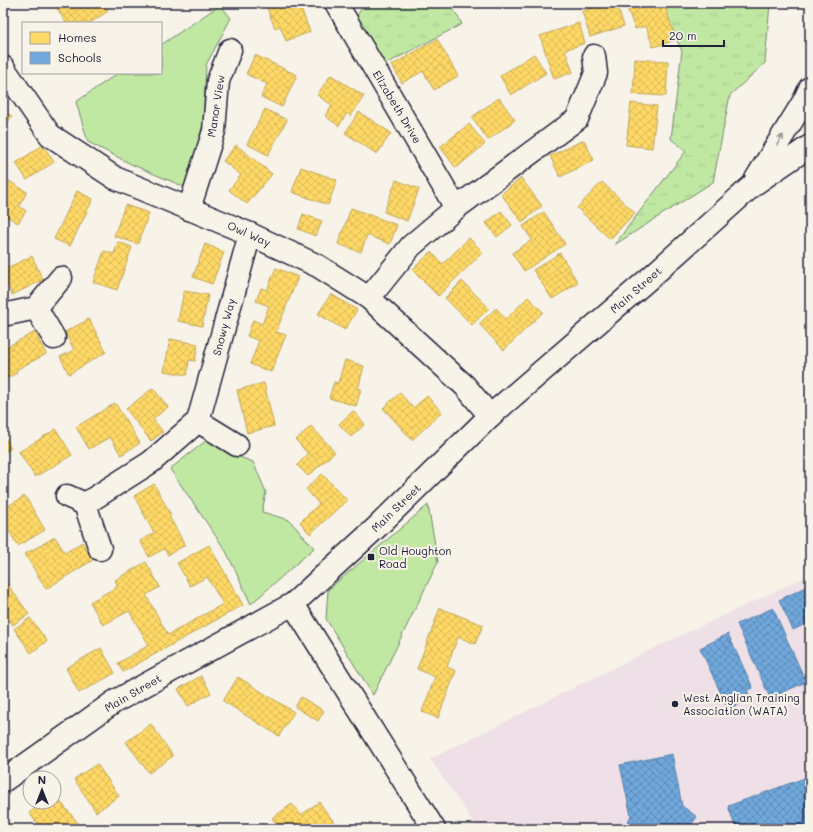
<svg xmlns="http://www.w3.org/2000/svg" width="813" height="832" font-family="Mali,sans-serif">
<defs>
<pattern id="park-tufts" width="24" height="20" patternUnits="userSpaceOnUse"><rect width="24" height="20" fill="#c1e8a3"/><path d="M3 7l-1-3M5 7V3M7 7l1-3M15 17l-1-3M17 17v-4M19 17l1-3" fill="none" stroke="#a6c78d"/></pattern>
<pattern id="homes-cross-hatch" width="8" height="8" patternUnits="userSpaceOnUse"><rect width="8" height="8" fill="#ffd966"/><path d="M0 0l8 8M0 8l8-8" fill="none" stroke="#daba59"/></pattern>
<pattern id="schools-cross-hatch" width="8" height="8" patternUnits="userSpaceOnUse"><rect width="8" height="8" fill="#6fa8dc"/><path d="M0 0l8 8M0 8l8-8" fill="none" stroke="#5b88b4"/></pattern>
</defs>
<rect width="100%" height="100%" fill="#f7f3e8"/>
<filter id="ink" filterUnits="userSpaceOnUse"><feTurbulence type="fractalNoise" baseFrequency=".025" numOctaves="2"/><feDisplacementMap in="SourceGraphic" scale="8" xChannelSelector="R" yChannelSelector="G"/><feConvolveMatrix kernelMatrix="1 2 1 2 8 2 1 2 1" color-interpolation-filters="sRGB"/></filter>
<g filter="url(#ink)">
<!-- built -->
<path fill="#eee0e6" d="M810 575V829H478L430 759 652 649Z"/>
<!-- grass -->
<g fill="#c1e8a3" stroke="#72856f">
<path d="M220 5 231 18 206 65 203 124 187 188 133 165 88 142 76 102 118 73H161V45Z"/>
<path d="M207 440 237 456 253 462 266 492 262 512 289 520 314 548 251 604 226 551 170 469Z"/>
<path d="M428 505 438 562 373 695 326 619 328 590Z"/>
</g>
<!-- park -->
<g fill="url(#park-tufts)" stroke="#72856f">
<path d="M365 3H450L462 24 382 66 355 19Z"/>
<path d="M660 3H770L765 63 730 95 713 182 614 245 686 151 671 139 682 51Z"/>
</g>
<!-- homes -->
<g fill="url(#homes-cross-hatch)" stroke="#bda259">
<path d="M54 3H106L104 5 108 11 90 23H66Z"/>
<path d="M281 3H299L310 32 286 41 280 26 275 28 267 8Z"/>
<path d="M607 3H616L624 26 590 37 582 11Z"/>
<path d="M641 3H664L676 40 653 47 646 26 635 29 627 8Z"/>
<path d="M579 23 585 43 565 50 573 72 554 79 540 36Z"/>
<path d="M437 39 458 76 434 90 423 71 402 83 392 65Z"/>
<path d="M534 54 546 73 511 95 500 76Z"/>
<path d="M255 55 297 75 282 107 261 97 267 84 246 74Z"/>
<path d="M635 59 668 61 666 96 633 94Z"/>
<path d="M331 75 364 96 351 116 347 113 339 126 325 116 332 105 317 95Z"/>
<path d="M499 98 515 120 488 140 472 117Z"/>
<path d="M631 103 657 106 652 148 626 145Z"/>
<path d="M265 109 287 120 268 155 247 144Z"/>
<path d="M3 111 12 116 3 130Z"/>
<path d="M359 112 391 133 377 154 345 133Z"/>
<path d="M469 124 485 144 456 168 440 147Z"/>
<path d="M584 140 594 160 560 177 550 156Z"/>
<path d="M43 145 54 162 27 180 16 163Z"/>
<path d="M236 145 272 174 247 204 229 190 241 175 223 161Z"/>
<path d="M301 167 337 180 328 205 292 192Z"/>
<path d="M4 178 27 192 19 206 26 211 18 223 3 214Z"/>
<path d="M521 178 542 206 522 222 501 194Z"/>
<path d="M396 180 419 189 407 221 384 212Z"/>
<path d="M602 182 635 213 610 239 577 208Z"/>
<path d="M77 191 93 199 70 246 54 239Z"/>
<path d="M125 205 149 213 138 244 114 236Z"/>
<path d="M351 208 397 225 390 244 367 235 361 252 338 244Z"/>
<path d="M501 211 512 225 497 237 486 223Z"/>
<path d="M544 212 565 244 524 271 512 253 532 240 523 226Z"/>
<path d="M303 214 322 221 316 236 298 229Z"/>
<path d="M469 238 483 252 438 296 412 270 431 252 443 264Z"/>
<path d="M118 242 132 247 117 290 93 282 104 251 114 254Z"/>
<path d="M205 244 224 252 212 284 193 277Z"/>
<path d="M560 253 578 283 552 299 533 270Z"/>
<path d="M32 256 43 280 12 295 3 275V270Z"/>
<path d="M276 268 298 277 276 332 286 335 271 372 250 364 259 341 247 336 253 320 262 324 269 306 256 301 261 288 267 290Z"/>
<path d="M462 281 489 308 472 325 445 298Z"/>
<path d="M184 291 208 295 202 326 178 321Z"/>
<path d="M331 294 357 310 345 330 318 314Z"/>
<path d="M528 297 543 312 504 350 479 324 496 308 506 319Z"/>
<path d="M89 319 106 352 69 374 60 357 74 350 65 332Z"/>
<path d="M35 332 46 354 16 370 17 373 3 380V361L6 359 3 349Z"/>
<path d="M170 339 198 344 195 361 189 360 187 375 164 371Z"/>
<path d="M345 360 364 366 358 389H361L356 406 329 398 334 382 338 383Z"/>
<path d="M264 383 274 426 247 433 237 390Z"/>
<path d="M153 388 168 407 153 419 163 432 151 441 126 409Z"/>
<path d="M400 393 413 408 427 396 442 412 412 440 383 408Z"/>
<path d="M115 403 140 443 121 455 110 437 89 449 76 427Z"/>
<path d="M353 411 365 424 351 437 339 424Z"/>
<path d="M311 426 335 452 308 476 297 465 308 454 296 440Z"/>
<path d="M56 429 72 455 35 477 19 452Z"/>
<path d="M3 434 11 448 3 453Z"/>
<path d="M322 474 347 500 310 534 300 522 319 504 306 489Z"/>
<path d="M154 484 171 515 169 516 185 545 168 555 164 549 149 557 140 541 154 533 134 496Z"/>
<path d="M25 496 45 530 18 546 3 521V509Z"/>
<path d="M55 537 65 553 82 542 93 560 46 589 25 554Z"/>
<path d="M209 545 243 605 123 672 118 663 149 645 129 611 103 625 90 602 118 586 115 580 146 562 160 587 146 595 168 635 223 604 207 577 190 586 177 563Z"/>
<path d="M6 582 29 614 13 625 3 611V584Z"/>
<path d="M440 608 483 625 475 644 458 637 447 667 456 671 438 718 422 712 435 677 417 669Z"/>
<path d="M30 618 47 641 31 653 14 629Z"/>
<path d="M101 648 115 673 79 693 66 668Z"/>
<path d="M201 676 211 693 188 706 178 689Z"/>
<path d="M238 677 294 712 279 736 223 701Z"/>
<path d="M301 697 324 711 318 721 295 707Z"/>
<path d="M151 724 173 756 149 773 126 742Z"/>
<path d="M97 764 119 796 96 812 74 779Z"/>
<path d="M54 794 78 823 70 829H42L29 813 43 802H54Z"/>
<path d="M319 802 339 829H280L272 818 292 804 301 815Z"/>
</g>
<!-- schools -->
<g fill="url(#schools-cross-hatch)" stroke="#5880ac">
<path d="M810 585V622L793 630 779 600Z"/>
<path d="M773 608 806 682 770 698 737 624Z"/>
<path d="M728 634 753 688 747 690 751 699 728 709 700 648Z"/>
<path d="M672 754 682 806 697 817 688 829 676 827 675 829H623L631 816 620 765Z"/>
<path d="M810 776V829H736L728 806Z"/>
</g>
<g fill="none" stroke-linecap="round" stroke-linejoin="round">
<defs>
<g id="street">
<path d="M336 3 456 208"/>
<path d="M3 67 50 135 115 178 250 234 318 266 369 298 465 386 490 416"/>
<path d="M189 209 214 131 218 81 230 50"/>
<path d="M369 298 411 246 456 208 577 119 596 73 594 56"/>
<path d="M36 308 54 338"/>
<path d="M3 315 36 308 61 278"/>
<path d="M198 421 237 445"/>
<path d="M67 496 85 504 100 549"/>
<path d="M85 504 151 462 198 421 250 234"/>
<path d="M293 604 434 829"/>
</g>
<g id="secondary">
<path d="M756 179 804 101 810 88"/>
<path d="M3 781 114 702 293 604 377 527 490 416 652 276 753 185 810 146"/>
</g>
</defs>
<!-- street casing -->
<use href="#street" stroke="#22223b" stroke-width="25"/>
<!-- secondary casing -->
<use href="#secondary" stroke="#22223b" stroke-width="25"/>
<!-- street -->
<use href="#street" stroke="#f7f3e8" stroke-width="22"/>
<!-- secondary -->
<use href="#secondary" stroke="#f7f3e8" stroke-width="22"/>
</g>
<!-- one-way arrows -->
<defs><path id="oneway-shaft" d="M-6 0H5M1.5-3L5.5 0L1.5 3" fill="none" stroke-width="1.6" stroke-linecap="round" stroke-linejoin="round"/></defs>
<use stroke="#97959a" href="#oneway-shaft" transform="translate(780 140) rotate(-59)"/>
</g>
<!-- markers -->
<g fill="#22223b" stroke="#f7f3e8" stroke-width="1.5">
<rect x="367" y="553" width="8" height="8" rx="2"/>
<circle cx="675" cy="704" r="4"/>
</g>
<g text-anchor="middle" stroke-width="4" stroke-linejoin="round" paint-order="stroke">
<!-- street labels -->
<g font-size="11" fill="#22223b" stroke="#f7f3e8">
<text transform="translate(216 106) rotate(-81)" y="4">Manor View</text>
<text transform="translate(397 107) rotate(59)" y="4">Elizabeth Drive</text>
<text transform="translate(249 234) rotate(24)" y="4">Owl Way</text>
<text transform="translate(636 290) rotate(-41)" y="4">Main Street</text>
<text transform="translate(224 327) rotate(-75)" y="4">Snowy Way</text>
<text transform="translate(396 508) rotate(-44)" y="4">Main Street</text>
<text transform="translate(133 693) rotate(-30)" y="4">Main Street</text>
</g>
<!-- poi labels -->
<g font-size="11" fill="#22223b" stroke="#f7f3e8" text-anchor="start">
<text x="379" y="555">Old Houghton<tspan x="379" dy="13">Road</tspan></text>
<text x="683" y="702">West Anglian Training<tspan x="683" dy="13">Association (WATA)</tspan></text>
</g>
</g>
<!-- margin -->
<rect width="813" height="832" fill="none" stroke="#f7f3e8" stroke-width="16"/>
<rect x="8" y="8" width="797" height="816" fill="none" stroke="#22223b" stroke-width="1.5" filter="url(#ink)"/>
<!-- legend -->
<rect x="22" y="22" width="140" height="52" fill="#f7f3e8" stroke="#a29fa3"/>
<rect x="30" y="32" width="20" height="12" fill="#ffd966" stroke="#a29fa3"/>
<text x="58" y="42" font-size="12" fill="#22223b">Homes</text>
<rect x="30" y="52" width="20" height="12" fill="#6fa8dc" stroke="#a29fa3"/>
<text x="58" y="62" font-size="12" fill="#22223b">Schools</text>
<!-- north arrow -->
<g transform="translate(42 790)"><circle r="19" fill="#f7f3e8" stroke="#a29fa3"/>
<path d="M0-3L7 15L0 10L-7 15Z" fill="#22223b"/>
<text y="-6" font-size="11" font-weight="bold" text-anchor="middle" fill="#22223b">N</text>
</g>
<!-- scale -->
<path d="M663 40v6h61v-6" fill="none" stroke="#22223b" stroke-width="2"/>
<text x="669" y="40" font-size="12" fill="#22223b" stroke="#f7f3e8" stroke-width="3" paint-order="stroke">20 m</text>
</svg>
